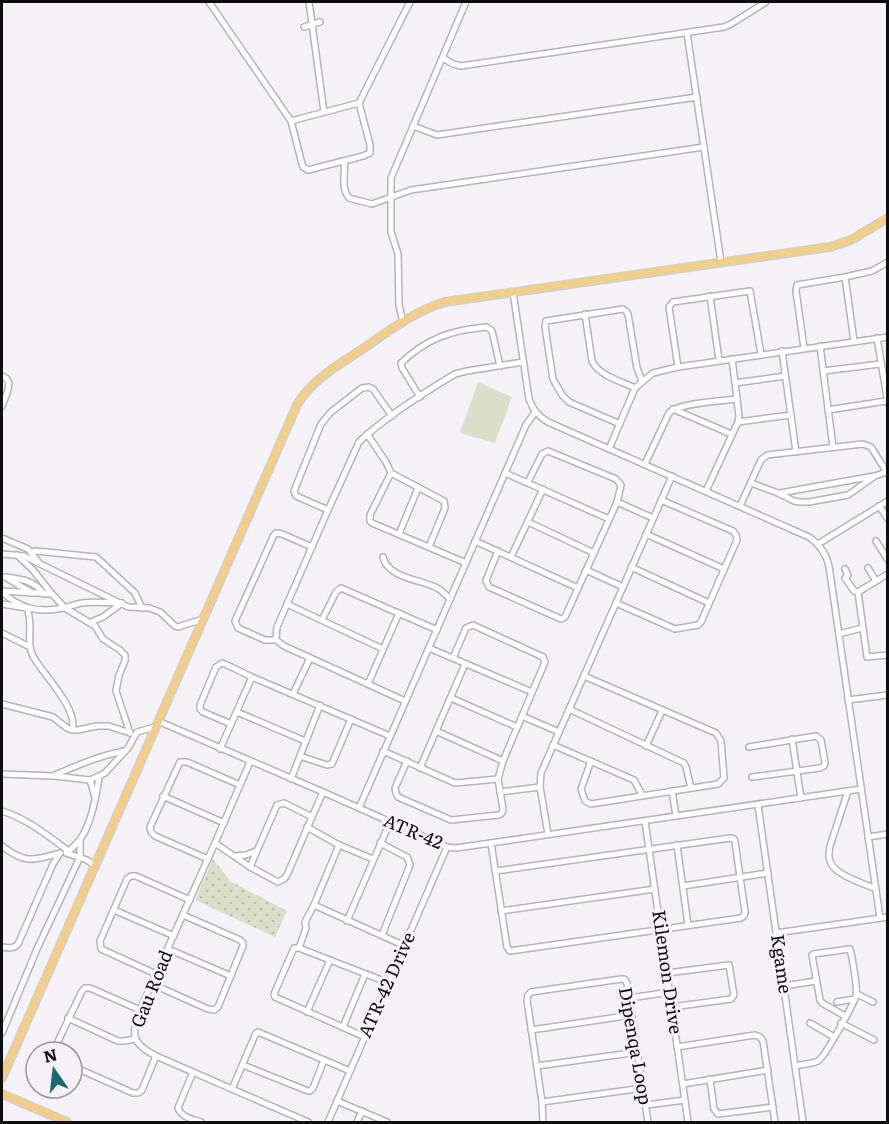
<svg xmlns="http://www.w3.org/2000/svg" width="889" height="1124" font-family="Literata,serif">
<defs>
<pattern id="grass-dots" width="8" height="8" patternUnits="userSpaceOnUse" patternTransform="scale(1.5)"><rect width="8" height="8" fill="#dbdec8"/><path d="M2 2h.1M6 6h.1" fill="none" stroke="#bbbdab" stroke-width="1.8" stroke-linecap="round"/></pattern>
</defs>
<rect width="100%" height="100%" fill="#f4f2f6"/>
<!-- grass -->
<path fill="url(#grass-dots)" d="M213 859 230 881 287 911 275 937 195 900Z"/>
<!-- green -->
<path fill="#dbdec8" d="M478 382 512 397 495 443 460 433Z"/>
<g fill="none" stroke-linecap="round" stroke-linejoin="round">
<defs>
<g id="minor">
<path d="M209 2 291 121 302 164 303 167 308 170 363 156 370 153V145L359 103 410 2"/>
<path d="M309 2 324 112"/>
<path d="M304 27 320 22"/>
<path d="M687 33 721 262"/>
<path d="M443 58 453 64 461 66 724 27 731 24 766 2"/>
<path d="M291 121 359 103"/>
<path d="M413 126 437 135 697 97"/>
<path d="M344 162C346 175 340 187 349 198L372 204 411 190 704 147"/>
<path d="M845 277 872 271 888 262"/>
<path d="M513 292 529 399C533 410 538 416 548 422L809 537C819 544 826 553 829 566L880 918"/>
<path d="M710 296 719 360"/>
<path d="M585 314 592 361C599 376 621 381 635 388"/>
<path d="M403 322 399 305 398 254 391 232V178L466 2"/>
<path d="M877 338 888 403"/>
<path d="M820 346 833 447"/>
<path d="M804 348 796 291 797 285 845 277 854 341"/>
<path d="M782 351 796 452"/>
<path d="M732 359 735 383 785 376"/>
<path d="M678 367 669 307 673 302 750 291 761 354"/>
<path d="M823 371 880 364"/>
<path d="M2 376 7 379 9 383 8 390 2 406"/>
<path d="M420 397 402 368 401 363C427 338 452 330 487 327L492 331 500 366"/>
<path d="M673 409 731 434"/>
<path d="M828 410 886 401"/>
<path d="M738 422 791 415"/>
<path d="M620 424 569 402 562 395 553 379 545 327 546 321 623 309 626 311 628 314 637 368 642 381"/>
<path d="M367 434 386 462 391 473 444 501 445 508 429 547"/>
<path d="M609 449 635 388 653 373 678 367 888 337"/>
<path d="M645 464 669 413C678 403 722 401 737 399"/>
<path d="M391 473 370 515V521L372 523 466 563"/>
<path d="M505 473 609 519"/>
<path d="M751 483 778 493 794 501 800 502H809L848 495 875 476 886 472"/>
<path d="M706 491 738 422 739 416 735 383"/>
<path d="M780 493 874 476"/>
<path d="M617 502 653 518"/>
<path d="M740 506 761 460 767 455 863 444 871 447 888 474"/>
<path d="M879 506 888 519"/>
<path d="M328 510 296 496 294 491 321 424 331 412 362 388 369 387 373 389 392 416"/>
<path d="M528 522 594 553"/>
<path d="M399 534 418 488"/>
<path d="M646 534 724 569"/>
<path d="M2 538 28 549 39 563"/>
<path d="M475 541 578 588"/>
<path d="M876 541 888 560"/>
<path d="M818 544 888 501"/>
<path d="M498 551 487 578 486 581 489 587 561 619 565 617 617 502 621 485 616 479 548 451 542 454 528 482"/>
<path d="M31 552 36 551 96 557 135 593 142 608"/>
<path d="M2 554 24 556 128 607 149 608 160 612 175 626 178 627 203 619"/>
<path d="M17 555 33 570 52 594 65 608 95 626 103 639 120 650 125 655V661L119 675 116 691 130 733"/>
<path d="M383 557C388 579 422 579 439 589 443 592 447 596 450 599"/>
<path d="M511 557 543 489"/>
<path d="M631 567 709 603"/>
<path d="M868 568 876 581"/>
<path d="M845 569 848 575 845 578 854 591 858 592"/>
<path d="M586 570 623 587"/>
<path d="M888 574 858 592 867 657 888 655"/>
<path d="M5 577C21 579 34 580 44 594"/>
<path d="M7 578 32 593"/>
<path d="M2 591 52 594"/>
<path d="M2 592C21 609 38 613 63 608 69 607 75 604 82 603 94 601 107 603 120 603"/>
<path d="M616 603 675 629 698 625 701 622 737 540 736 535 733 531 661 500"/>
<path d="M2 604 27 608C34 625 25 644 34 658 44 675 79 710 72 730"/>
<path d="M287 604 383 649"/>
<path d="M322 620 336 592 341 588 437 630"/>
<path d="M91 622 103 617 122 603"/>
<path d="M2 633 30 647"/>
<path d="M839 634 862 628"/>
<path d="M276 640H265L238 628 235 621 274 535 276 533 282 534 312 547"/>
<path d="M429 648 532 692"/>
<path d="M584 676 716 733 721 741 724 778 718 784 591 804 585 801 581 789 591 761"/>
<path d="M368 684 399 613"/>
<path d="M293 694 310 658"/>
<path d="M451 698 517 727"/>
<path d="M848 700 888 695"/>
<path d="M405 701 284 646 276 640 277 627 328 510 359 442C384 418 425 392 455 374L467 371 523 362"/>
<path d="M2 704 53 717 67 728 72 730H78L97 726H109L130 733"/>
<path d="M569 709 684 763 686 767 691 788"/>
<path d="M237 712 305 741"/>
<path d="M522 716 559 732"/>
<path d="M158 721 323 792 447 847 456 848 491 843 861 789"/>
<path d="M231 724 203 712 200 709V705L216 667 222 663 225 664 252 677 390 736"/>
<path d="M436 731 503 761"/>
<path d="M792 739 801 798"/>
<path d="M553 745 634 780 642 795"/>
<path d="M646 746 662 711"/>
<path d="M749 747 816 736 821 740 825 763 824 766 820 768 752 777"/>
<path d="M220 749 252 677"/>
<path d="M383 751 455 783 498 779"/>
<path d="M300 756 327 765 332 764 351 719"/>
<path d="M407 761 395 788 396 793 398 797 451 820 499 815 502 813 503 809 498 779 503 761 545 662 543 657 473 625 466 628 453 658"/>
<path d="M250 762 215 843 140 1010C131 1035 131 1043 156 1056L308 1122"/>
<path d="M420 768 465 664"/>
<path d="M2 774 54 776 90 780 105 773 128 748 137 732 155 727"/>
<path d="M55 775C78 765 101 755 125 751"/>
<path d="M291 779 320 705"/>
<path d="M90 780 95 797"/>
<path d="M672 791 676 816"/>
<path d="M848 791 830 846C829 851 828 856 830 861 834 875 863 883 876 889"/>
<path d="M500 792 540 787"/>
<path d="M163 796 224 823"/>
<path d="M758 805 803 1122"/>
<path d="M359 808 526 425 535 412"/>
<path d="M2 811C27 819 44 833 66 849L67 853C72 848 77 844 81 838 91 824 97 794 99 777"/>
<path d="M645 821 688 1122"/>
<path d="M307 827 339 845 373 859"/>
<path d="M548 834 540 787 541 773 672 476"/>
<path d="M868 837 888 834"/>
<path d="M215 843 250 867 278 882 284 879 287 875 312 817"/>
<path d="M380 843 407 857 410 865 382 935"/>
<path d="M491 843 507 947 510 951 741 918 744 916 745 912 735 842 734 839 730 838 496 871"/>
<path d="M339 845 314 905 405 946"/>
<path d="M677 845 688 925"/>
<path d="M2 846C24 863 31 861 57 854"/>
<path d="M66 853 87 860 95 866"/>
<path d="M235 856 246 855 256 851"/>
<path d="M208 859 155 836 151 832 150 827 180 762H187L240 785"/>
<path d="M250 867 277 805 284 803 312 817 323 792"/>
<path d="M683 886 768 873"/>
<path d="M114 910 174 936"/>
<path d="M501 911 655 889"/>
<path d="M347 921 390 822"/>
<path d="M776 933 888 917"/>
<path d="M2 947C8 948 14 949 18 944L53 864 60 853"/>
<path d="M299 948 306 928 305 922 314 905"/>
<path d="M168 949 231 976"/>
<path d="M667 973 729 965 734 995 731 999 672 1007"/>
<path d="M156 974 101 949 100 941 127 879 131 876H136L190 900"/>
<path d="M152 984 208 1009 214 1010 218 1007 243 946V943L240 940 183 915"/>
<path d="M784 986 816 981"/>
<path d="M857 994 873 1002"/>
<path d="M630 998 670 992"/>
<path d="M837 1002 854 999"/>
<path d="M307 1012 330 960"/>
<path d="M68 1018 118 1041H124L135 1039"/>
<path d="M810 1023 834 1037"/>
<path d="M841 1023 874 1040"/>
<path d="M343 1027 365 974"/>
<path d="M531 1030 632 1015"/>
<path d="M2 1033 37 949 80 857V840"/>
<path d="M365 1037 275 997 274 994 294 948H299L389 983"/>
<path d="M677 1047 755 1035 760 1037 763 1041 775 1122"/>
<path d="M53 1052 82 991 85 988H90L140 1010"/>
<path d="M243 1065 308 1091H310L313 1088 324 1060"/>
<path d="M72 1066 133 1093H138L142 1090 156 1056"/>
<path d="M537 1066 638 1052"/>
<path d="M795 1066C803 1064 812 1064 818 1061 825 1057 853 1005 856 996 858 989 852 957 850 949L813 954 812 955 820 1000 822 1003 845 1016"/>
<path d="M193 1072 178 1108C181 1117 192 1119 201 1122"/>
<path d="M710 1079 714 1109 718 1114 773 1107"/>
<path d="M683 1084 768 1070"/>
<path d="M232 1089 256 1033 258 1032 350 1071"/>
<path d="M337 1101 387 1122"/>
<path d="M542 1102 643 1088"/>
<path d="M646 1105 685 1100"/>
<path d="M328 1122 447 847"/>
<path d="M357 1122 362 1111"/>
<path d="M543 1122 542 1102 527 1000 528 995 531 992 621 979H624L627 983 648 1122"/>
</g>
<g id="major">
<path d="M2 1078 297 405C312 379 340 364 364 348 390 330 415 311 445 302L830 247 851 240 888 218"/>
<path d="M2 1094 67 1122"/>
</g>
</defs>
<!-- minor casing -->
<use href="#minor" stroke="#b5b4b7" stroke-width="8"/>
<!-- major casing -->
<use href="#major" stroke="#cfcfcf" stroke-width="10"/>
<!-- minor -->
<use href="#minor" stroke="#fff" stroke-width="5"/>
<!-- major -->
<use href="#major" stroke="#f2ce86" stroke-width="7"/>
</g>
<g text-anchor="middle" stroke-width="6" stroke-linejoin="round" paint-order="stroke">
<!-- street labels -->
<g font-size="18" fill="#100f10" stroke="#f4f2f6">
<text transform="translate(413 832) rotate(23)" y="6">ATR-42</text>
<text transform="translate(781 964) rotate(82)" y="6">Kgame</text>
<text transform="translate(667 972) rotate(82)" y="6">Kilemon Drive</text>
<text transform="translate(387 985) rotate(-66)" y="6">ATR-42 Drive</text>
<text transform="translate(152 989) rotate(-68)" y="6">Gau Road</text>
<text transform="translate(635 1046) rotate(80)" y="6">Dipenqa Loop</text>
</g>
</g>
<!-- border -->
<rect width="889" height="1124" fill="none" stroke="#100f10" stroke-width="6"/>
<!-- north arrow -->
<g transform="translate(54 1070) rotate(346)"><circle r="28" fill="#f4f2f6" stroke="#99979a" stroke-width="1.5"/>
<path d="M0-4.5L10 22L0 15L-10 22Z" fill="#1e6774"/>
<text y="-9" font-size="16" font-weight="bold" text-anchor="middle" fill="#100f10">N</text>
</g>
</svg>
